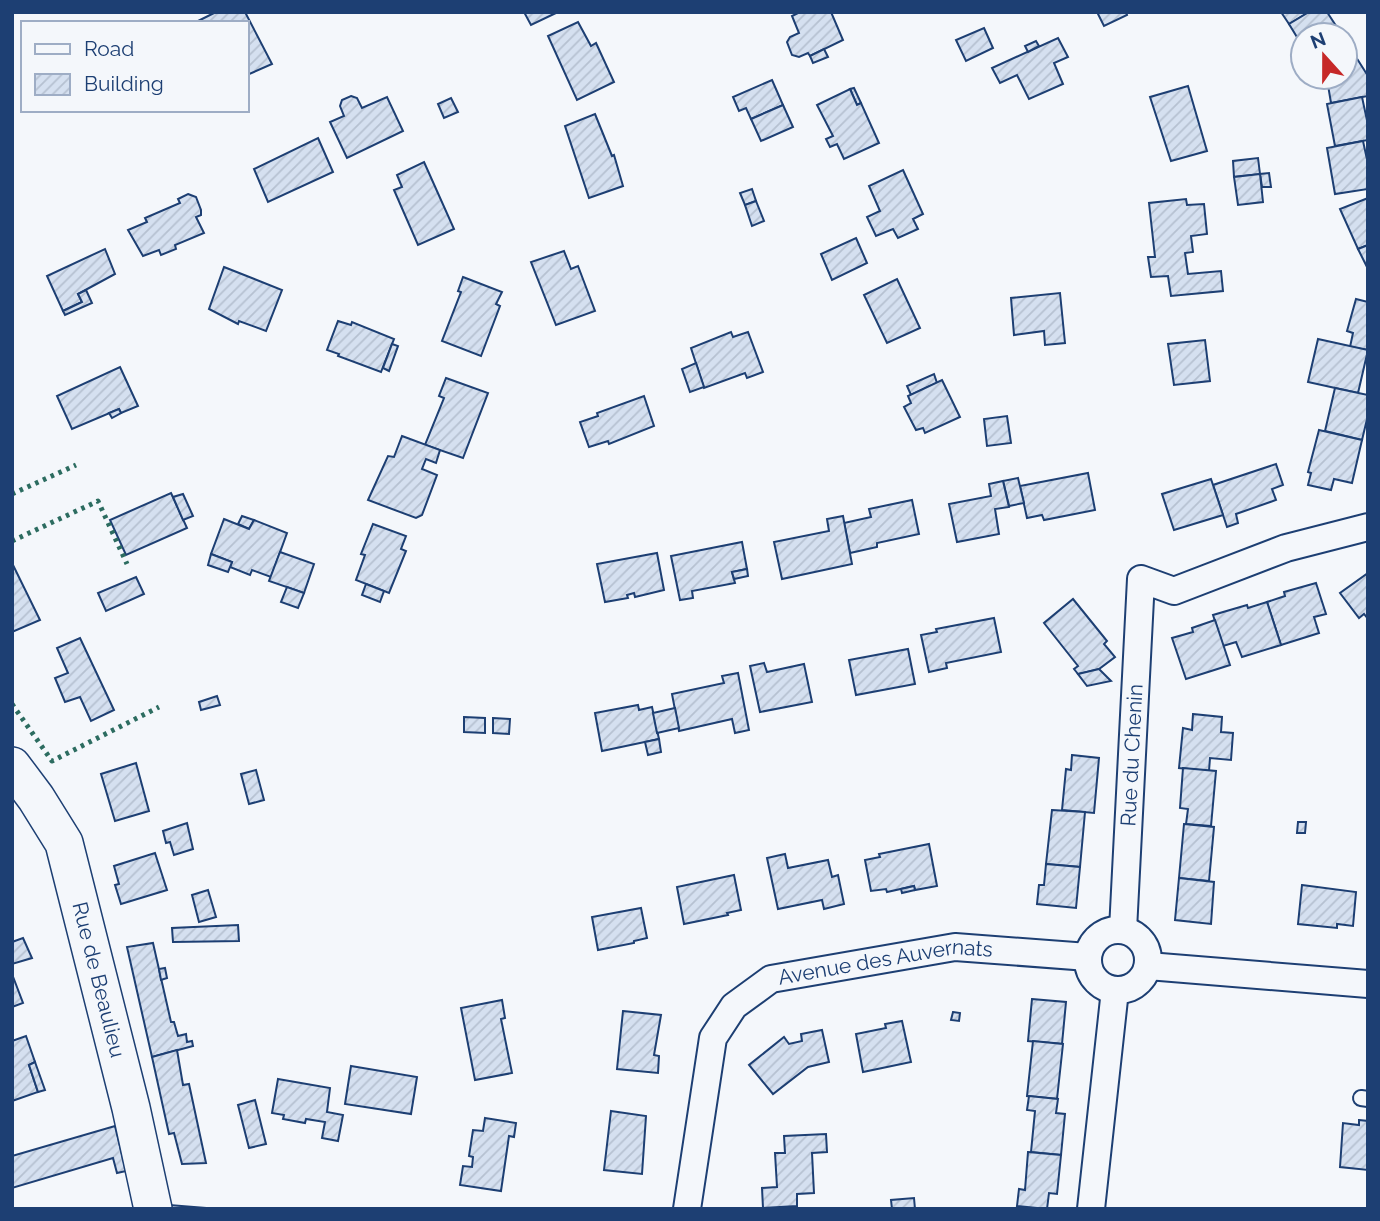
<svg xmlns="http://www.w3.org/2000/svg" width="1380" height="1221" font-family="Raleway,sans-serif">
<defs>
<pattern id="building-hatch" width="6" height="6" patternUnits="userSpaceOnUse" patternTransform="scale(1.75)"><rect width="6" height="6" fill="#d5e0f0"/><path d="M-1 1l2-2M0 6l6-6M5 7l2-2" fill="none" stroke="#b6c1d1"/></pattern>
</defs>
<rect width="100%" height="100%" fill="#f4f7fb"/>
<!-- building -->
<g fill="url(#building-hatch)" stroke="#1d3f73" stroke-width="2">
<path d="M216 12H245L272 64 247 75V23H194Z"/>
<path d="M524 12H558L531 25Z"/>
<path d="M800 12H831L843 40 810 56 808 53 799 57 792 55 787 42 790 37 799 33 792 16Z"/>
<path d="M1097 12H1126L1127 15 1104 26Z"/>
<path d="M1281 12H1309L1289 24Z"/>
<path d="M1309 12H1327L1342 35H1303V47L1289 24Z"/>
<path d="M578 22 591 46 596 43 614 82 577 100 548 36Z"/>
<path d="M984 28 993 48 966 61 956 40Z"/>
<path d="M1058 38 1068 57 1054 63 1063 84 1029 99 1017 75 1000 83 992 68Z"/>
<path d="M1036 41 1039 46 1028 52 1025 46Z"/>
<path d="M1349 46 1368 76V96L1331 103 1328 85 1323 77H1345V48Z"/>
<path d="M824 49 828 57 813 63 810 56Z"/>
<path d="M772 80 783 105 751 119 746 108 739 111 733 97Z"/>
<path d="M1188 86 1207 151 1171 161 1150 97Z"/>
<path d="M854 88 861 103 857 105 850 89Z"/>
<path d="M850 89 857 105 861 103 879 143 844 159 837 144 830 147 826 139 833 136 817 105Z"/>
<path d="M351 96 357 98 362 108 387 97 403 131 347 158 330 122 344 116 340 106 342 100Z"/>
<path d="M1362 97 1368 125V140L1335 146 1327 104Z"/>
<path d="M451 98 458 112 444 118 438 104Z"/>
<path d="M783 105 793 127 761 141 751 119Z"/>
<path d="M595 114 612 156 614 155 623 186 589 198 565 126Z"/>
<path d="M318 138 333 172 268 202 254 169Z"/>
<path d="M1363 141 1368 164V189L1335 194 1327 148Z"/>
<path d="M1258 158 1260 174 1234 177 1233 161Z"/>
<path d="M424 162 454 229 418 245 394 190 402 187 397 175Z"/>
<path d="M903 170 923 214 913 219 918 229 898 238 893 229 876 236 867 217 880 211 869 186Z"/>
<path d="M1269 173 1271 187H1262L1260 174Z"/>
<path d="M1260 174 1263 202 1238 205 1234 177Z"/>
<path d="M752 189 756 201 745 205 740 193Z"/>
<path d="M188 194 196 197 201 210V215L196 217 204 233 175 245 176 249 161 255 159 250 143 256 128 230 147 222 145 218 180 203 178 199Z"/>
<path d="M1368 198V245L1358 249 1340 209Z"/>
<path d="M1186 199 1187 205 1204 204 1207 234 1191 236 1193 252 1185 253 1188 274 1221 271 1223 291 1171 296 1168 276 1151 277 1148 257H1155L1149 203Z"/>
<path d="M756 201 764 221 752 226 745 205Z"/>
<path d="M856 238 867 263 832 280 821 254Z"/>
<path d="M1368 245V269L1358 249Z"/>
<path d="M105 249 115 274 78 294 82 302 63 311 47 276Z"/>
<path d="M564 251 571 269 578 266 595 311 556 325 531 262Z"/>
<path d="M224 267 282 290 266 331 239 321 238 324 209 309Z"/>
<path d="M463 277 502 292 496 304 500 306 481 356 442 341 461 292 458 291Z"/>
<path d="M897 279 920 328 887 343 864 295Z"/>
<path d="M86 290 92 303 65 315 63 311 82 302 78 294Z"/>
<path d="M1060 293 1065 343 1045 345 1044 331 1014 335 1011 298Z"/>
<path d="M1356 299 1368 302V350L1350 347 1353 333 1347 331Z"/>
<path d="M338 321 351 325 352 322 394 339 381 372 338 356 339 354 327 350Z"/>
<path d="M731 332 733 337 748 332 763 372 747 378 745 373 704 388 691 348Z"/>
<path d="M1318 339 1368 350 1358 393 1308 382Z"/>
<path d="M1205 340 1210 381 1174 385 1168 344Z"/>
<path d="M392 344 398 346 389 371 383 368Z"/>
<path d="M696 363 704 387 690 392 682 369Z"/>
<path d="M120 367 138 406 121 413 119 409 72 429 57 396Z"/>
<path d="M934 374 937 383 911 395 907 386Z"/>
<path d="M446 378 488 393 463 458 425 445 444 398 439 396Z"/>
<path d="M942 380 960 417 925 433 923 428 916 430 904 407 911 403 908 396Z"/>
<path d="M1335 388 1368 395V415L1362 440 1325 431Z"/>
<path d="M644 396 654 426 609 444 608 441 589 447 580 422 598 416 597 413Z"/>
<path d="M119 409 121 413 112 418 109 413Z"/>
<path d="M1007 416 1011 443 987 446 984 419Z"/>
<path d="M1319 430 1362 440 1352 483 1334 479 1331 490 1308 485 1311 473 1308 472Z"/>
<path d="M402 436 440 450 436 463 426 459 422 469 437 475 422 515 416 518 368 500 388 456 394 457Z"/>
<path d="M1276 464 1283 485 1272 489 1276 500 1236 514 1238 523 1227 527 1213 485Z"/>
<path d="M1088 473 1095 510 1044 520 1042 515 1027 518 1020 486Z"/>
<path d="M1018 478 1024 503 1009 506 1003 481Z"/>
<path d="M1211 479 1223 515 1174 530 1162 494Z"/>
<path d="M1003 481 1009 507 995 509 999 534 957 542 949 504 991 496 989 484Z"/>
<path d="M171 493 187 528 126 555 110 520Z"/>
<path d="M183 494 193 516 183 520 173 497Z"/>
<path d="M912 500 919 534 877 543V547L850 553 844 523 871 517 869 509Z"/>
<path d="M242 516 254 520 249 529 238 524Z"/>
<path d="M843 516 852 564 782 579 774 542 829 531 827 519Z"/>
<path d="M224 519 249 529 254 520 287 533 271 577 252 570 250 575 230 567 232 562 211 554Z"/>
<path d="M373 524 406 536 401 549 406 551 389 593 356 580 365 555 361 554Z"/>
<path d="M742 542 747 569 732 572 735 583 692 591 693 598 680 600 671 556Z"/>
<path d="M280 552 314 564 304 593 269 581Z"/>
<path d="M657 553 664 590 635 597 634 593 627 595 628 598 605 602 597 564Z"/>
<path d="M211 554 232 562 228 572 208 565Z"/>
<path d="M12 563 40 620 12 632Z"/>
<path d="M747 569 748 576 734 579 732 572Z"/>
<path d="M1368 573V619L1364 614 1359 618 1340 593Z"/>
<path d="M136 577 144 594 106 611 98 593Z"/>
<path d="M1316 583 1326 614 1314 617 1319 633 1281 645 1267 602 1285 596 1284 592Z"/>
<path d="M366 584 384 591 380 602 362 595Z"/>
<path d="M287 587 304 593 298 608 281 602Z"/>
<path d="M1073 599 1107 641 1104 644 1115 657 1099 669 1078 674 1074 669 1078 666 1044 623Z"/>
<path d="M1267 602 1281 645 1242 657 1236 642 1223 646 1213 615 1247 605 1248 608Z"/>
<path d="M994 618 1001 652 946 663 947 668 929 672 921 635 937 632 936 629Z"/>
<path d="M1215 620 1230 665 1186 679 1172 638 1193 632 1192 628Z"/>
<path d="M80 638 114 710 91 721 80 697 65 702 55 678 68 673 57 648Z"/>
<path d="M908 649 915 684 856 695 849 660Z"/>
<path d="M764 663 767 672 804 664 812 702 760 712 750 666Z"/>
<path d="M1099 669 1111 681 1087 686 1078 674Z"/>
<path d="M738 673 749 730 735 733 732 719 679 731 672 694 724 683 722 676Z"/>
<path d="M217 696 220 705 201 710 199 702Z"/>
<path d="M638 705 639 710 652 707 659 739 602 751 595 713Z"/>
<path d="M675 708 679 728 657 733 653 713Z"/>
<path d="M1193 714 1222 717 1221 732 1233 733 1231 760 1210 758 1209 771 1179 768 1183 728 1192 730Z"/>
<path d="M464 717 485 718V733L464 732Z"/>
<path d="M493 718 510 719 509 734 493 733Z"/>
<path d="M659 739 661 752 648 755 645 742Z"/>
<path d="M1072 755 1099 758 1094 813 1062 810 1066 769 1071 770Z"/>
<path d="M136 763 149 811 115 821 101 774Z"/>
<path d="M1183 768 1216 771 1211 826 1186 824 1188 809 1180 808Z"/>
<path d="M256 770 264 800 249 804 241 774Z"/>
<path d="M1052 810 1085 812 1080 867 1046 864Z"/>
<path d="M1298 822H1306L1305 833H1297Z"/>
<path d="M187 823 193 849 174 855 170 842 166 843 163 831Z"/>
<path d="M1184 824 1214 827 1209 881 1179 878Z"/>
<path d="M929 844 937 886 915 890 914 886 887 892 886 889 871 891 865 860 880 857 879 854Z"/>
<path d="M155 853 167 890 121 904 115 885 119 884 114 866Z"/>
<path d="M785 854 788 868 828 860 832 877 838 875 844 904 824 909 822 900 778 909 767 858Z"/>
<path d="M1046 864 1080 867 1076 908 1037 904 1039 885H1044Z"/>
<path d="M734 875 741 910 727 913 728 915 684 924 677 887Z"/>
<path d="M1179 878 1214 882 1211 924 1175 920Z"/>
<path d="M1302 885 1356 892 1353 926 1337 924V928L1298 924Z"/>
<path d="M914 886 915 890 902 893 901 889Z"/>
<path d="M208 890 216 917 199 922 192 895Z"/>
<path d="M641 908 647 938 634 941V943L598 950 592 917Z"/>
<path d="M238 925 239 941 173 942 172 928Z"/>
<path d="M23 938 32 958 12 964V942Z"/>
<path d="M153 943 171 1022H174L178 1036 186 1034 187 1042 192 1041 193 1046 152 1057 127 947Z"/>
<path d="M165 968 167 978 161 980 159 969Z"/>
<path d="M12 974 23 1003 12 1007Z"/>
<path d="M1032 999 1066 1002 1062 1044 1028 1041Z"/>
<path d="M502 1000 505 1018 501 1019 512 1073 475 1080 461 1008Z"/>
<path d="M623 1011 661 1015 654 1055 659 1056 658 1073 617 1069Z"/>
<path d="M953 1012 960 1013 959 1021 951 1020Z"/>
<path d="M902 1021 911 1062 863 1072 856 1034 886 1028 885 1024Z"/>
<path d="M822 1030 829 1062 808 1067 773 1094 749 1065 784 1037 789 1044 802 1041 801 1034Z"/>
<path d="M26 1036 35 1062 29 1065 38 1092 12 1101V1041Z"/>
<path d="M1033 1041 1063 1044 1057 1099 1027 1096Z"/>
<path d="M177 1050 183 1085 189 1084 206 1163 182 1164 174 1133 169 1134 152 1057Z"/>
<path d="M35 1062 45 1090 38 1092 29 1065Z"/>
<path d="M351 1066 417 1077 411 1114 345 1104Z"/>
<path d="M278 1079 330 1088 327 1112 343 1115 338 1141 322 1138 325 1122 306 1119 305 1123 283 1119 284 1115 272 1113Z"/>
<path d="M1029 1096 1058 1099 1056 1113 1065 1114 1061 1155 1031 1152 1035 1111 1027 1110Z"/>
<path d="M255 1100 266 1144 249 1148 238 1105Z"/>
<path d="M611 1111 646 1116 642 1174 604 1170Z"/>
<path d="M485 1118 516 1123 514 1137 509 1136 501 1191 460 1185 463 1166 472 1167 473 1157 469 1156 473 1130 483 1131Z"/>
<path d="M1359 1120 1368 1121V1170L1340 1167 1343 1123 1359 1125Z"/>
<path d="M115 1126 126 1171 117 1173 113 1158 12 1188V1156Z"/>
<path d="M826 1134 827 1152 812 1153 814 1193 797 1194V1206L763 1208 762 1188 777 1187 775 1153H785L784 1136Z"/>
<path d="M1028 1152 1061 1155 1057 1194 1049 1193 1047 1209 1017 1206 1019 1189 1025 1190Z"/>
<path d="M914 1198 915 1209H892L891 1200Z"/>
<path d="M169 1205 206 1208 207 1209H170Z"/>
</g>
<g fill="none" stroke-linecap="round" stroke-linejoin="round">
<defs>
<path id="lane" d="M1361 1098 1368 1099"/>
<g id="street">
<circle cx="1118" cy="960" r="30"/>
<path id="s1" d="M1123 930 1141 579 1174 591 1286 548 1368 527"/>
<path d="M1148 966 1368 984"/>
<path id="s2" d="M687 1209 713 1038 734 1006 771 979 955 947 1088 957"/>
<path d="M1091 1209 1115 990"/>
</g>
<g id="secondary">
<path id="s3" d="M12 766 36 798 64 843 131 1108 153 1209"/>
</g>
</defs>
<!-- lane casing -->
<use href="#lane" stroke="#1d3f73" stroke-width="18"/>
<!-- street casing -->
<use href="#street" stroke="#1d3f73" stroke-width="30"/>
<!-- secondary casing -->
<use href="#secondary" stroke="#1d3f73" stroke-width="40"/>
<!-- lane -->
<use href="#lane" stroke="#f4f7fb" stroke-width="14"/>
<!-- street -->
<use href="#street" stroke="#f4f7fb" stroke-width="26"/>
<!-- secondary -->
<use href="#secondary" stroke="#f4f7fb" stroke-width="37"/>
<!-- hedge -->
<g stroke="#2c6c60" stroke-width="5" stroke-dasharray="3.5 5" stroke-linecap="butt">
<path d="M12 494 76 465"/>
<path d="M12 541 98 501 127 564"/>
<path d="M12 704 52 761 159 707"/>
</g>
</g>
<g text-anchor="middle" stroke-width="5" stroke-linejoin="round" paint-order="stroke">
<!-- street labels -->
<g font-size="21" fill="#1d3f73" stroke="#f4f7fb">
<text dy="7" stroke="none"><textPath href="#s1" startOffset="175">Rue du Chenin</textPath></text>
<text dy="7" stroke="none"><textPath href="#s2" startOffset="373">Avenue des Auvernats</textPath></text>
<text dy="7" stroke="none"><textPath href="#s3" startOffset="234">Rue de Beaulieu</textPath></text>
</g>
</g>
<!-- border -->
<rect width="1380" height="1221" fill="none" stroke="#1d3f73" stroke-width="28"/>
<!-- legend -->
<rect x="21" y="21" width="228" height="91" fill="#f4f7fb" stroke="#9eadc5" stroke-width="2"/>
<rect x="35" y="44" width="35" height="10" fill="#f4f7fb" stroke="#9eadc5" stroke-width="2"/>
<text x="84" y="56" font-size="21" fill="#1d3f73">Road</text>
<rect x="35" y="74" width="35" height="21" fill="url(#building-hatch)" stroke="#9eadc5" stroke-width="2"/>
<text x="84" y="91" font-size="21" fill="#1d3f73">Building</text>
<!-- north arrow -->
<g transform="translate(1324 56) rotate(339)"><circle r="33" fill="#f4f7fb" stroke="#9eadc5" stroke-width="2"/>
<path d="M0-5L12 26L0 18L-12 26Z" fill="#c62828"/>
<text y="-10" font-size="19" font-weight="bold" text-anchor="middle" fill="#1d3f73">N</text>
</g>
</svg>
